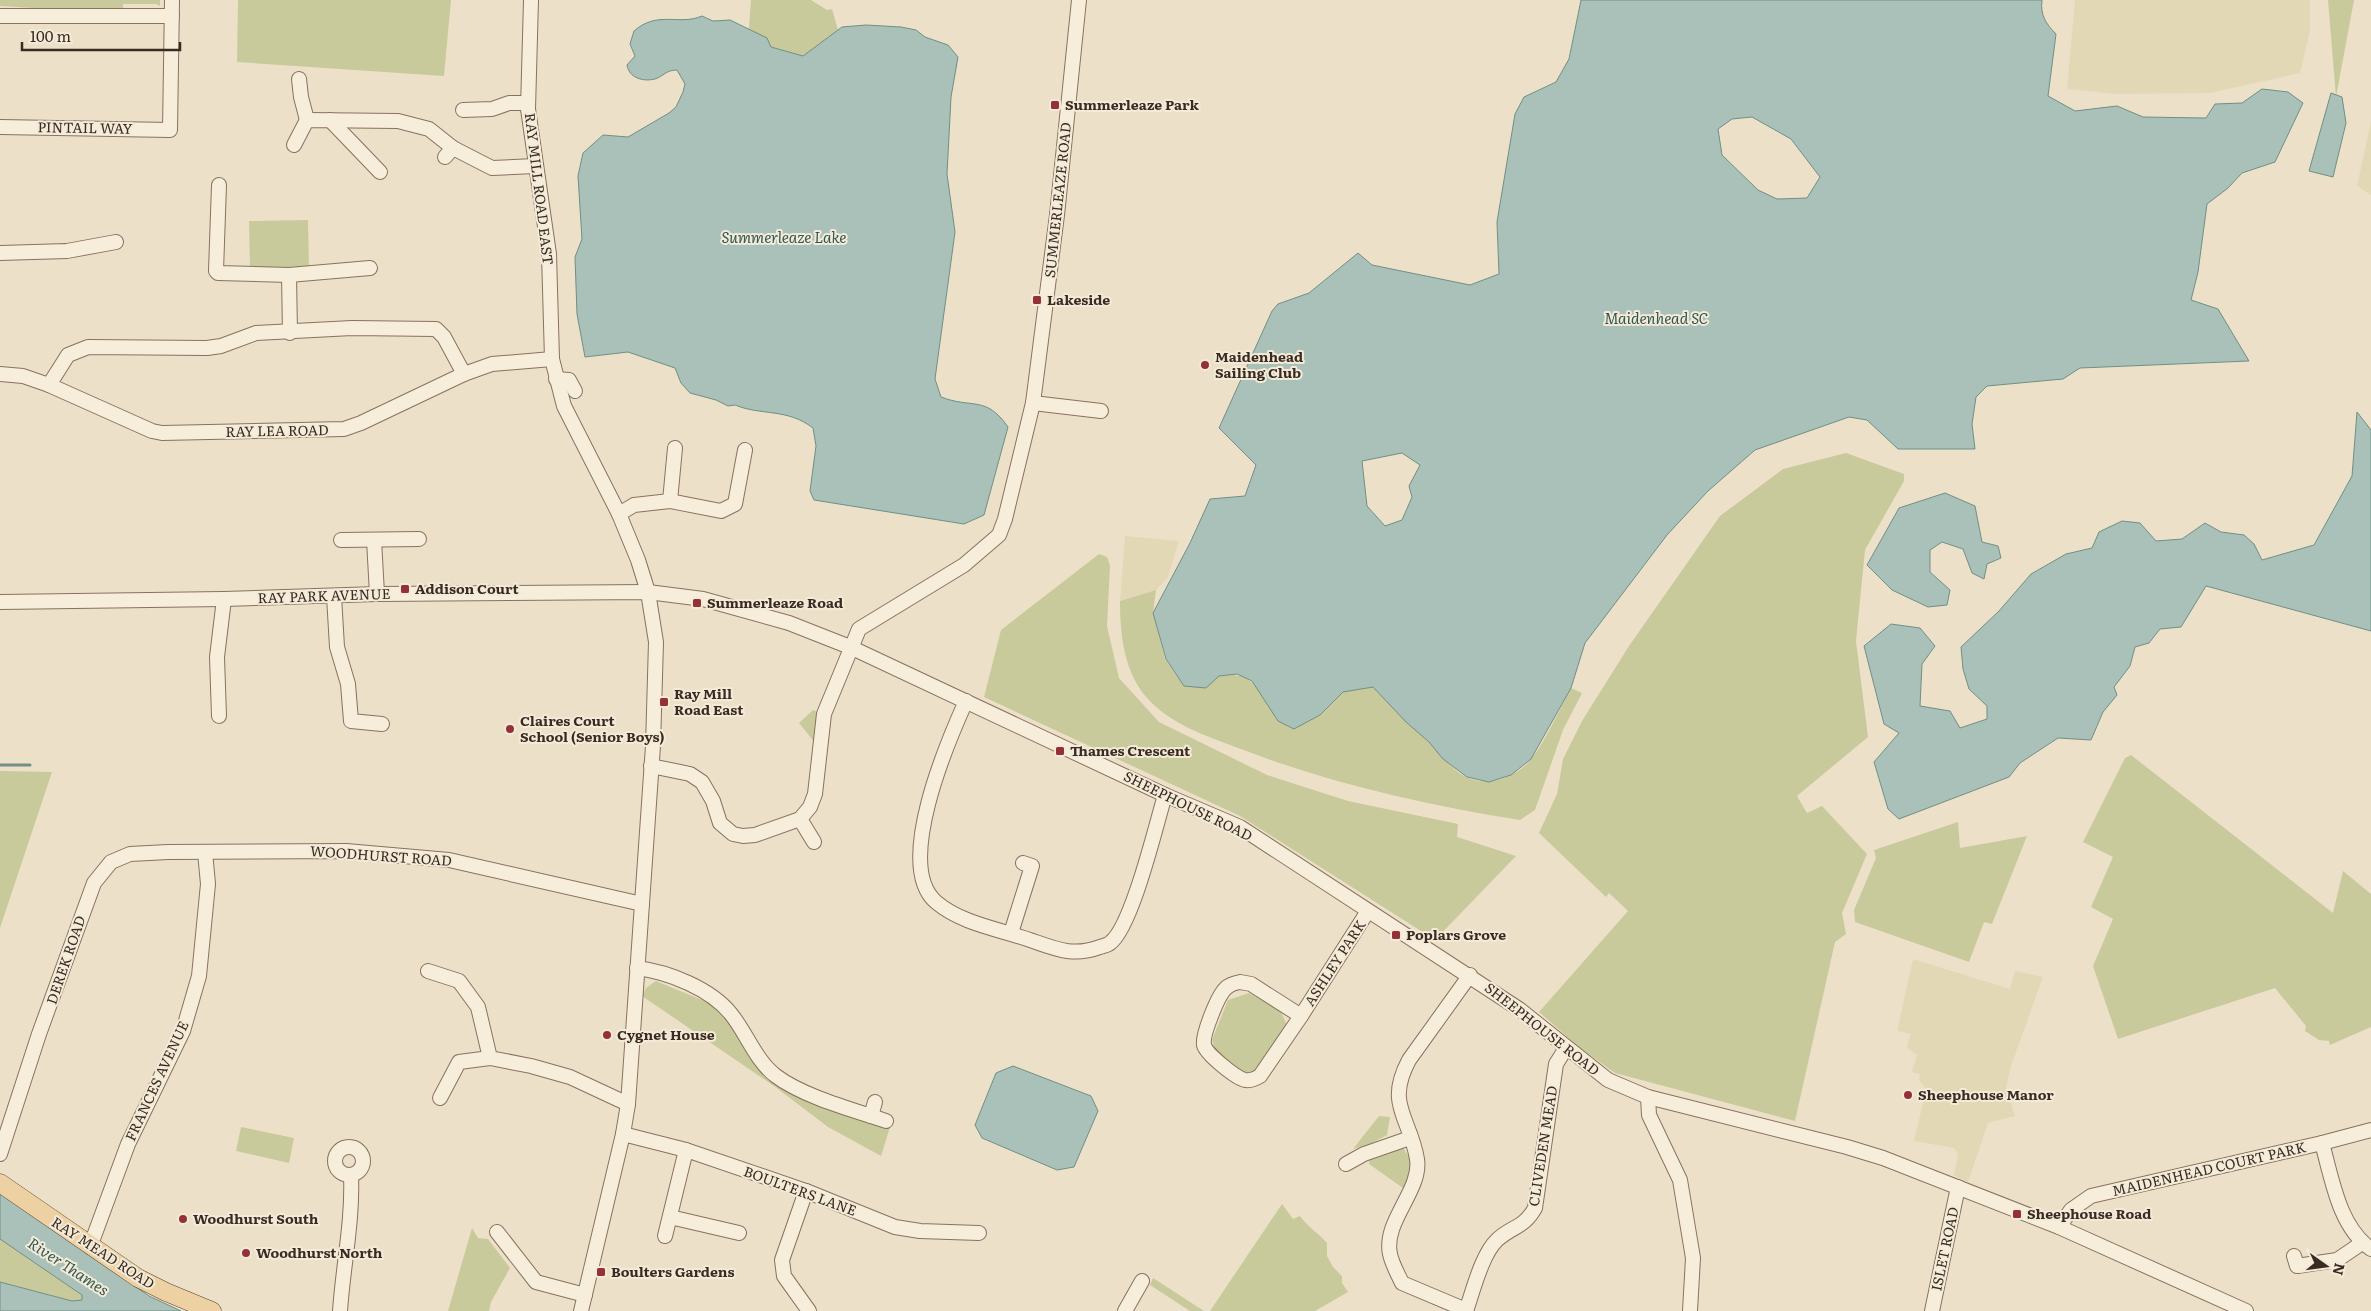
<svg xmlns="http://www.w3.org/2000/svg" width="2371" height="1311" font-family="Literata,serif">
<rect width="100%" height="100%" fill="#ede0c8"/>
<!-- farmland -->
<g fill="#e2d8b6">
<path d="M2075 0H2310V31L2300 73 2210 93 2117 94 2067 89Z"/>
<path d="M2371 121V195L2357 186Z"/>
<path d="M1125 536 1179 541 1168 577 1156 590 1120 601Z"/>
<path d="M1913 959 2010 989 2015 971 2043 977 2010 1069 2006 1088 2015 1116 1988 1123 1968 1182 1954 1176 1958 1154 1954 1148 1914 1141 1924 1099 1922 1097 1925 1088 1919 1080 1920 1074 1912 1072 1917 1055 1908 1049 1907 1045 1911 1034 1897 1031Z"/>
</g>
<!-- green -->
<g fill="#c8ca9c">
<path d="M0 0H160V6L156 4H123V9L84 11 0 6Z"/>
<path d="M238 0H451L444 76 237 62Z"/>
<path d="M751 0H811L827 10 832 9 838 30 803 56 771 47 749 29Z"/>
<path d="M2328 0H2354L2336 97Z"/>
<path d="M308 220 309 269H250L249 221Z"/>
<path d="M1846 453 1904 474V481L1865 550 1856 641 1868 737 1797 796 1807 813 1822 806 1867 854 1842 913 1846 934 1835 942 1795 1121 1615 1073 1580 1048 1539 1012 1628 911 1609 893 1606 897 1539 833 1557 794 1563 759 1582 721 1629 646 1720 516 1783 469Z"/>
<path d="M1099 554 1107 557 1110 565 1107 626 1119 678 1159 722 1267 775 1348 801 1458 824 1457 837 1516 856 1435 940 1240 816 984 697 1001 630Z"/>
<path d="M1156 590 1153 613 1165 659 1184 686C1240 669 1249 666 1278 721L1320 715 1343 692 1373 687C1391 706 1409 723 1428 741 1440 752 1450 769 1466 777 1489 788 1517 777 1532 758 1545 742 1560 708 1571 688L1582 693 1563 730 1535 810 1520 820C1424 805 1329 783 1238 748 1207 736 1172 725 1149 700 1124 674 1120 635 1120 601Z"/>
<path d="M813 710 820 713 815 743 799 723Z"/>
<path d="M2131 755 2333 913 2343 871 2371 894V1027L2330 1045 2329 1041 2319 1040 2305 1031 2306 1026 2275 988 2118 1039 2093 966 2113 919 2091 907 2113 857 2083 842 2125 758Z"/>
<path d="M0 771 52 772 0 928Z"/>
<path d="M1958 822 1960 848 2027 836 1992 924 1984 922 1969 962 1855 922 1854 910 1876 858 1874 850Z"/>
<path d="M656 981 719 1007 732 1024 751 1058 823 1105 890 1127 881 1156 828 1127 774 1086 642 996 646 988Z"/>
<path d="M1249 993 1280 1010 1287 1025 1257 1070 1246 1073 1216 1054 1212 1040 1228 1000Z"/>
<path d="M1379 1116 1390 1117 1387 1135 1372 1143 1353 1149Z"/>
<path d="M241 1127 294 1138 289 1163 236 1151Z"/>
<path d="M1402 1146 1411 1160 1408 1186 1403 1188 1369 1164V1158Z"/>
<path d="M1282 1204 1293 1219 1300 1216C1308 1227 1318 1233 1327 1243V1256L1333 1267 1342 1276V1283L1348 1292 1315 1311H1210Z"/>
<path d="M472 1228 478 1238 488 1239 510 1268 491 1302 489 1311H448Z"/>
<path d="M0 1239 82 1295V1301H72L0 1282Z"/>
<path d="M1153 1278 1204 1311H1190L1150 1285Z"/>
</g>
<!-- water -->
<g fill="#a9c1b8" stroke="#708f85" fill-rule="evenodd">
<path d="M1581 0H2042C2040 15 2046 24 2056 34L2048 96 2075 111 2117 106 2143 117 2206 118 2215 104 2242 103 2262 89 2288 92 2303 103 2275 162 2242 173 2228 188 2207 204 2198 272 2191 300 2218 309 2249 361 2080 368 2063 379 1987 386 1976 397 1972 424 1975 449H1898L1867 420 1849 417 1755 450 1708 491 1667 535 1585 643 1571 688 1531 759 1511 775 1489 782 1467 777 1443 759 1429 742 1406 722 1373 687 1343 692 1320 715 1294 729 1278 721 1252 681 1237 674 1219 676 1206 688 1184 686 1166 659 1153 613 1190 543 1210 499 1245 496 1256 465 1219 428 1272 311 1278 304 1309 293 1358 253 1372 265 1470 285 1499 274 1497 222 1515 114 1524 97 1556 82 1569 59ZM1752 117 1791 139 1820 177 1807 198 1777 199 1758 190 1722 155 1718 129 1732 119ZM1402 453 1420 465 1409 486 1412 497 1402 520 1385 526 1367 506 1362 461Z"/>
<path d="M702 16 713 21 730 20 767 38 771 47 803 56 842 27 866 25 901 27 916 30 925 37 948 45 958 57 951 97 947 174 955 232 935 379 941 397C972 409 986 395 1008 427L984 515 964 524 814 500 810 491 816 446 813 428C787 408 762 416 735 405L728 406 716 400 690 393 681 383 675 368 628 352 585 357 577 314 575 257 582 239 578 176 583 153 603 135 628 137 669 113 676 107 683 92 685 84 677 70C666 70 664 76 655 79 643 82 629 78 627 65L635 56 630 44 634 31C658 10 679 26 702 16Z"/>
<path d="M2331 93 2342 97 2346 123 2333 177 2309 171Z"/>
<path d="M2357 412 2371 430V631L2206 586 2181 627 2160 629 2149 643 2135 647 2130 666 2114 687 2117 695 2103 712 2091 740 2058 738 2020 763 2009 777 1899 819 1888 809 1874 762 1899 733 1884 724 1864 646 1891 624 1920 628 1935 646 1922 664 1920 706 1950 711 1960 728 1987 719V706L1969 689 1963 669 1961 647 1999 611 2031 574 2066 554 2092 548 2099 532 2122 521 2140 523 2156 541 2182 539 2205 523 2221 532 2244 535 2254 544 2262 560 2314 545 2352 476Z"/>
<path d="M1945 493 1975 506 1982 542 1998 546 2001 558 1987 564 1984 579 1972 573 1963 549 1942 542 1930 550V572L1950 590 1947 605 1928 607 1892 590 1867 565 1899 508Z"/>
<path d="M1013 1066 1091 1096 1098 1111 1074 1167 1057 1170 982 1138 975 1125 996 1073Z"/>
<path d="M0 1192 149 1296 181 1311H0V1282L72 1301 82 1300V1295L0 1239Z"/>
</g>
<g fill="none" stroke-linecap="round" stroke-linejoin="round">
<!-- stream -->
<path stroke="#708f85" stroke-width="3" d="M0 765H30"/>
<defs>
<g id="minor">
<path d="M531 0 528 109 549 254 552 359 564 406 619 514 638 560 648 592 656 642 653 746 628 1104 623 1134 581 1311"/>
<path d="M0 16H172"/>
<path d="M299 79 301 97 307 120"/>
<path d="M463 110 492 109 509 103H528"/>
<path d="M330 120 380 172"/>
<path d="M0 127 170 130 172 0"/>
<path d="M294 145 307 120 398 121 429 129 453 148"/>
<path d="M445 157 453 148 492 168 535 166"/>
<path d="M219 185 216 271 218 273 289 275 370 268"/>
<path d="M0 253 67 251 116 242"/>
<path d="M289 275 290 333"/>
<path d="M0 374 23 376 49 385 152 431 162 433 344 429 361 423 464 374 492 364 552 359"/>
<path d="M556 379 569 380 575 391"/>
<path d="M49 385 68 355 88 347 207 348 221 346 256 333 352 328 436 329 444 337 464 374"/>
<path d="M1033 403 1101 411"/>
<path d="M670 501 675 448"/>
<path d="M619 514 634 505 670 501 721 511 735 504 745 450"/>
<path d="M341 540 419 539"/>
<path d="M374 540 377 594"/>
<path d="M334 596 337 647 348 684 351 721 382 724"/>
<path d="M0 602 224 599 377 594 648 592 703 599 789 623 850 647 1165 795 1240 827 1519 1009 1608 1080 1648 1097 1847 1147 1883 1158 2059 1227 2246 1311"/>
<path d="M966 701C947 743 894 866 936 902 962 924 999 929 1030 940 1056 949 1073 957 1100 947 1103 946 1108 945 1110 943 1132 927 1156 825 1165 795"/>
<path d="M219 716 217 657 224 599"/>
<path d="M651 766 690 774 702 782 713 801 720 823 733 834 743 836 755 835 800 819 810 807 815 794 824 714 859 629 964 565 999 535 1005 519 1033 403 1057 215 1079 0"/>
<path d="M800 819 814 842"/>
<path d="M1011 933 1032 866 1023 863"/>
<path d="M637 968C669 972 711 989 731 1014 747 1034 756 1061 776 1076 804 1097 854 1110 886 1121"/>
<path d="M428 971 459 981 478 1007 490 1058 531 1066 570 1077 628 1104"/>
<path d="M1240 982 1251 984 1301 1016 1260 1076C1255 1079 1250 1081 1245 1080 1236 1078 1206 1054 1204 1045 1202 1035 1218 995 1226 988 1229 985 1235 983 1240 982Z"/>
<path d="M1301 1016 1368 911"/>
<path d="M1648 1097 1649 1115 1680 1180 1693 1258 1690 1311"/>
<path d="M440 1098 459 1062 490 1058"/>
<path d="M871 1116 875 1102"/>
<path d="M623 1134 686 1150 806 1191 895 1227 920 1231 979 1233"/>
<path d="M2322 1143C2332 1179 2339 1227 2371 1249"/>
<circle cx="349" cy="1161" r="14"/>
<path d="M0 1154 39 1034 94 883 111 862 130 854 168 852 346 851 449 860 642 904"/>
<path d="M1346 1164 1364 1154 1410 1138"/>
<path d="M806 1191 782 1260 784 1276 809 1311"/>
<path d="M670 1217 739 1233"/>
<path d="M2059 1227 2071 1210 2091 1196 2322 1143 2371 1130"/>
<path d="M497 1232 536 1282 585 1295"/>
<path d="M665 1236 686 1150"/>
<path d="M90 1247 128 1144 183 1031 199 976 208 884 205 852"/>
<path d="M2294 1256 2297 1266 2337 1260 2362 1243"/>
<path d="M1466 1310 1402 1283C1398 1274 1392 1264 1390 1254 1383 1221 1422 1190 1417 1159 1410 1117 1385 1105 1409 1060L1470 975"/>
<path d="M340 1311C343 1266 353 1221 351 1175"/>
<path d="M1125 1311 1142 1281"/>
<path d="M1466 1311C1473 1291 1482 1254 1497 1240 1512 1226 1524 1228 1535 1208L1556 1064 1566 1048"/>
<path d="M1932 1311 1958 1187"/>
</g>
<path id="major" d="M0 1183 138 1278 166 1292 212 1311"/>
</defs>
<!-- minor casing -->
<use href="#minor" stroke="#88725e" stroke-width="16"/>
<!-- major casing -->
<use href="#major" stroke="#564132" stroke-width="19"/>
<!-- minor -->
<use href="#minor" stroke="#f7eddb" stroke-width="14"/>
<!-- major -->
<use href="#major" stroke="#edd1a3" stroke-width="18"/>
</g>
<!-- markers -->
<g fill="#943138" stroke="#f4ead8" stroke-width="2">
<rect x="1050" y="100" width="10" height="10" rx="2.5"/>
<rect x="1032" y="295" width="10" height="10" rx="2.5"/>
<circle cx="1205" cy="365" r="5"/>
<rect x="400" y="584" width="10" height="10" rx="2.5"/>
<rect x="692" y="598" width="10" height="10" rx="2.5"/>
<rect x="659" y="697" width="10" height="10" rx="2.5"/>
<circle cx="510" cy="729" r="5"/>
<rect x="1055" y="746" width="10" height="10" rx="2.5"/>
<rect x="1391" y="930" width="10" height="10" rx="2.5"/>
<circle cx="607" cy="1035" r="5"/>
<circle cx="1908" cy="1095" r="5"/>
<rect x="2012" y="1209" width="10" height="10" rx="2.5"/>
<circle cx="183" cy="1219" r="5"/>
<circle cx="246" cy="1253" r="5"/>
<rect x="596" y="1267" width="10" height="10" rx="2.5"/>
</g>
<g text-anchor="middle" stroke-width="4" stroke-linejoin="round" paint-order="stroke">
<!-- poi labels -->
<g font-size="14" font-weight="bold" fill="#392b21" stroke="#f4ead8" text-anchor="start">
<text x="1065" y="110">Summerleaze Park</text>
<text x="1047" y="305">Lakeside</text>
<text x="1215" y="362">Maidenhead<tspan x="1215" dy="16">Sailing Club</tspan></text>
<text x="415" y="594">Addison Court</text>
<text x="707" y="608">Summerleaze Road</text>
<text x="674" y="699">Ray Mill<tspan x="674" dy="16">Road East</tspan></text>
<text x="520" y="726">Claires Court<tspan x="520" dy="16">School (Senior Boys)</tspan></text>
<text x="1070" y="756">Thames Crescent</text>
<text x="1406" y="940">Poplars Grove</text>
<text x="617" y="1040">Cygnet House</text>
<text x="1918" y="1100">Sheephouse Manor</text>
<text x="2027" y="1219">Sheephouse Road</text>
<text x="193" y="1224">Woodhurst South</text>
<text x="256" y="1258">Woodhurst North</text>
<text x="611" y="1277">Boulters Gardens</text>
</g>
<!-- street labels -->
<g font-size="14" fill="#392b21" stroke="#f4ead8">
<text transform="translate(85 128) rotate(1)" y="5">PINTAIL WAY</text>
<text transform="translate(539 189) rotate(83)" y="5">RAY MILL ROAD EAST</text>
<text transform="translate(1058 200) rotate(-84)" y="5">SUMMERLEAZE ROAD</text>
<text transform="translate(277 431) rotate(-1)" y="5">RAY LEA ROAD</text>
<text transform="translate(324 596) rotate(-2)" y="5">RAY PARK AVENUE</text>
<text transform="translate(1188 806) rotate(26)" y="5">SHEEPHOUSE ROAD</text>
<text transform="translate(381 856) rotate(4)" y="5">WOODHURST ROAD</text>
<text transform="translate(66 960) rotate(-71)" y="5">DEREK ROAD</text>
<text transform="translate(1335 963) rotate(-57)" y="5">ASHLEY PARK</text>
<text transform="translate(1542 1029) rotate(38)" y="5">SHEEPHOUSE ROAD</text>
<text transform="translate(157 1081) rotate(-65)" y="5">FRANCES AVENUE</text>
<text transform="translate(1543 1146) rotate(-81)" y="5">CLIVEDEN MEAD</text>
<text transform="translate(2209 1169) rotate(-13)" y="5">MAIDENHEAD COURT PARK</text>
<text transform="translate(800 1191) rotate(20)" y="5">BOULTERS LANE</text>
<text transform="translate(1945 1249) rotate(-78)" y="5">ISLET ROAD</text>
<text transform="translate(103 1253) rotate(33)" y="5">RAY MEAD ROAD</text>
</g>
<!-- water labels -->
<g font-size="15" font-style="italic" fill="#315853" stroke="#f4ead8">
<text x="784" y="243">Summerleaze Lake</text>
<text x="1656" y="324">Maidenhead SC</text>
<text transform="translate(68 1267) rotate(33)" y="5">River Thames</text>
</g>
</g>
<!-- north arrow -->
<g transform="translate(2326 1266) rotate(104)" stroke="#f4ead8" stroke-width="4" paint-order="stroke">
<path d="M0-4L9 19L0 12L-9 19Z" fill="#392b21"/>
<text y="-8" font-size="14" font-weight="bold" text-anchor="middle" fill="#392b21">N</text>
</g>
<!-- scale -->
<path d="M22 42v8h158v-8" fill="none" stroke="#392b21" stroke-width="2.5"/>
<text x="30" y="42" font-size="15" fill="#392b21" stroke="#f4ead8" stroke-width="4" paint-order="stroke">100 m</text>
</svg>
